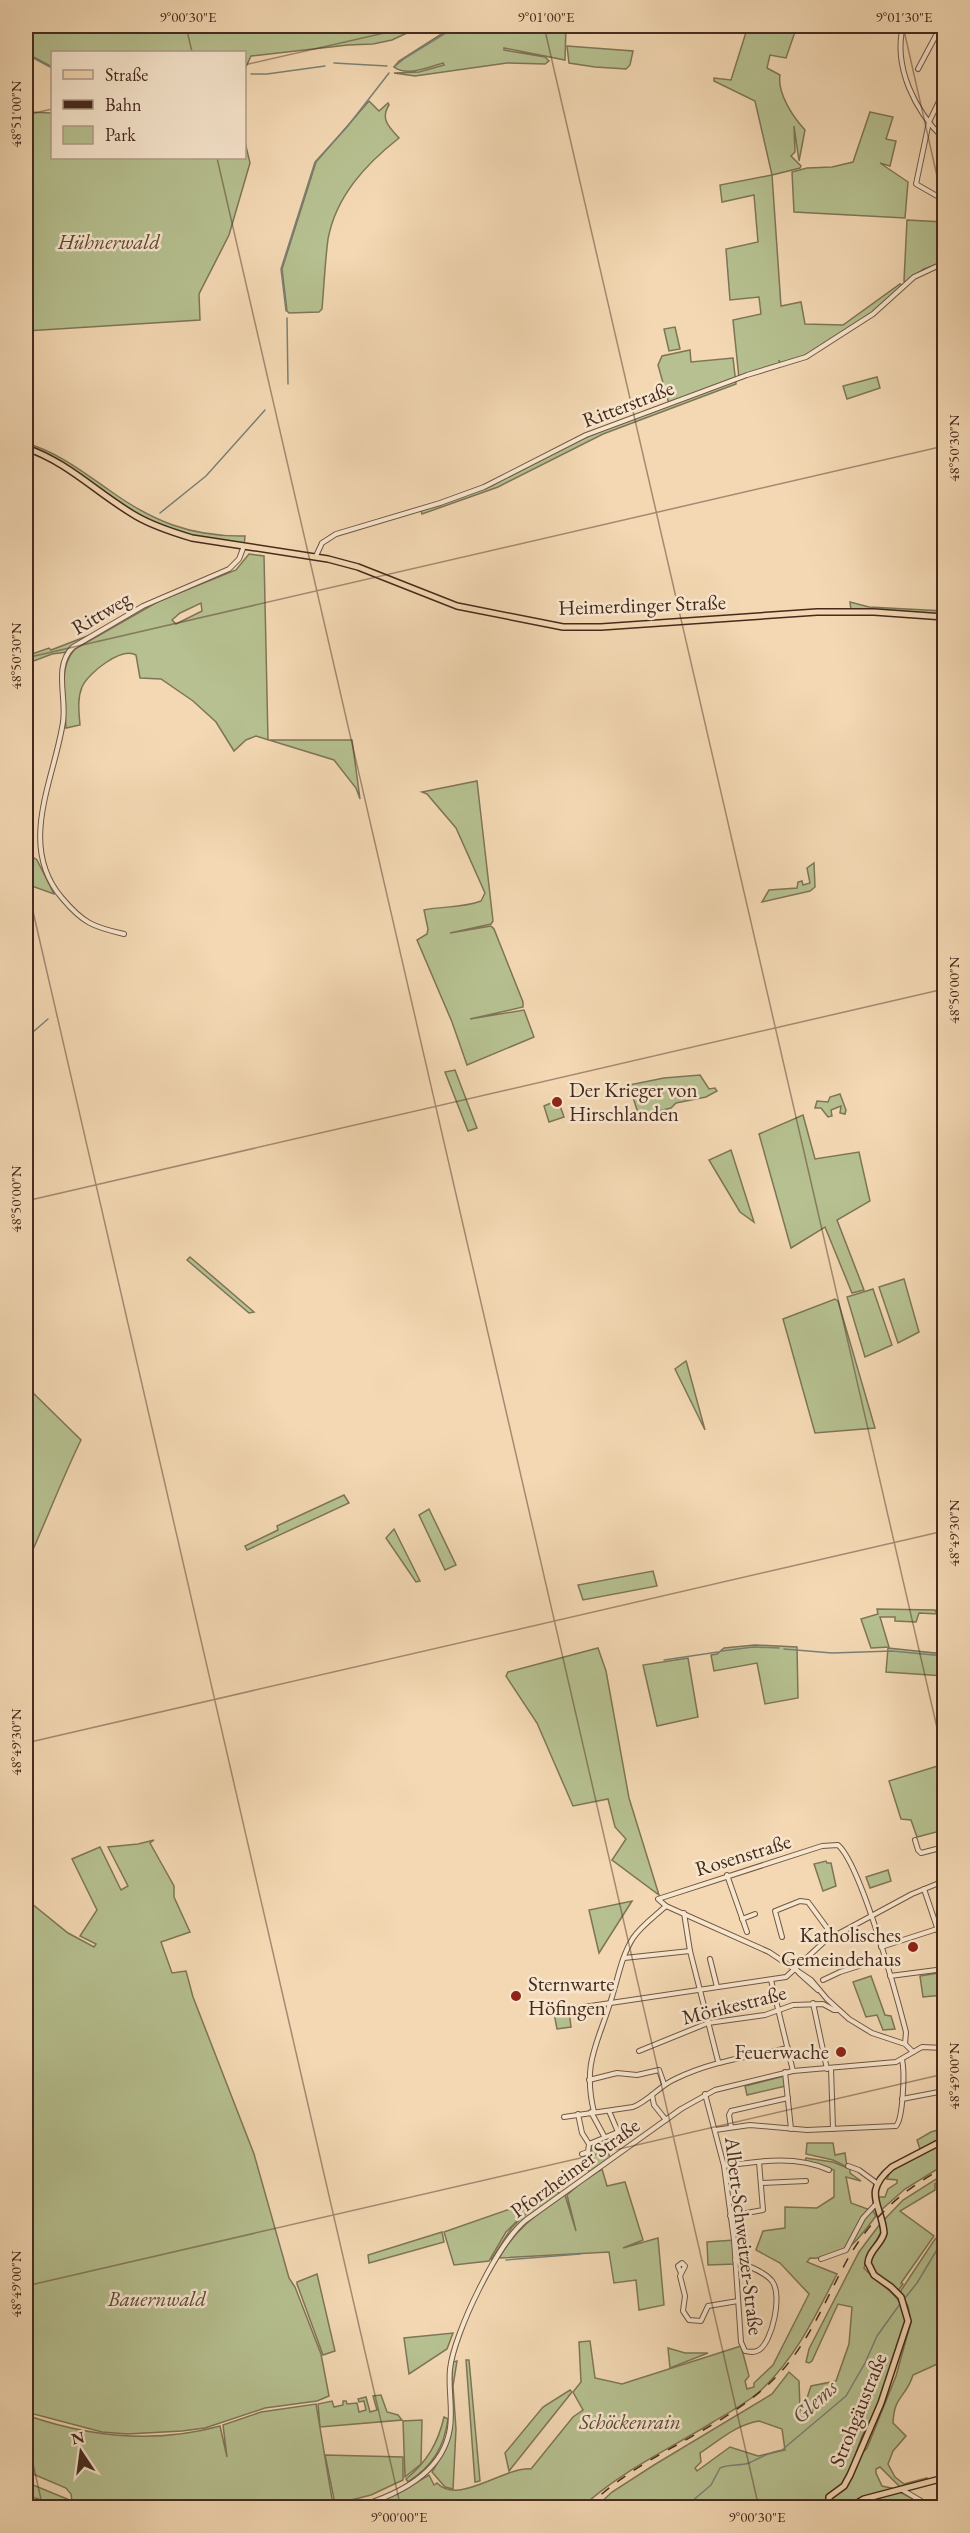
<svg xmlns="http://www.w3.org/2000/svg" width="970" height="2533" font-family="'EB Garamond',serif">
<rect width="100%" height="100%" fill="#f3d8b3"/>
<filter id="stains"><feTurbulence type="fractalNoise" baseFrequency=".00333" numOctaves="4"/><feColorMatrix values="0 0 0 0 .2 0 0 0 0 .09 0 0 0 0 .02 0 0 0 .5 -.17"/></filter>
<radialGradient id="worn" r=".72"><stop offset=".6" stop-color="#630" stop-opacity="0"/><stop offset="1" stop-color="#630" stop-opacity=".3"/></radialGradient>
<!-- green -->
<g fill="#b6c090" stroke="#7e7557" stroke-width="1.5" fill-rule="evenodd">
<path d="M26 26H422L392 40 373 44 348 45 251 56 245 69 244 52H52V67L26 53Z"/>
<path d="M454 26H566L565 60 504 48V50L545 57 549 61 545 64 507 63 415 76 394 73 419 72 444 65 443 63C429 67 406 77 394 67L399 61Z"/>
<path d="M748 26H797L786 58 770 55 767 68 780 75C777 93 793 117 805 130L799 161 794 126 795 152 791 156 801 166 800 168 772 175 755 101 714 81V78L731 80Z"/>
<path d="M567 46 633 51 630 65 626 69 595 67 569 63Z"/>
<path d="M369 101 379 111 388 103 389 105C380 119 389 127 399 138 366 164 336 196 328 239 325 262 324 286 322 309L319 312 289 313 287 311 282 269 316 162Z"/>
<path d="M26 112 52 113V158H244L245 142 250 163 229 235 199 294 200 320 26 331Z"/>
<path d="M870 112 893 117 886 139 896 141 890 166 880 163 908 182 905 218 794 212 792 172 807 168 832 167 853 162Z"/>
<path d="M772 175 781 306 801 302 805 324 843 325 900 284 904 287C868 319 826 350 781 365L779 360 780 366 739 378 733 320 761 314 759 297 730 300 726 249 758 242 754 195 722 202 720 185Z"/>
<path d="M907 220 944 222V262L924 269 906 282 904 281Z"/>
<path d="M675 327 680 349 669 351 664 329Z"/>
<path d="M690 350 691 362 733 358 736 384 603 434 498 487 422 514 421 510 491 486 572 443 669 404 658 365 662 356Z"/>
<path d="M877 377 880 388 847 399 843 386Z"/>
<path d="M26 443C57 452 82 471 109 490 152 521 191 537 245 536L244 546 209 540 157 525 125 510 64 466 26 448Z"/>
<path d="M249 554 264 556 268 740H352L360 799 356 788 334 760 256 736 246 740 234 751 216 722 193 701 161 679 140 678 136 655C121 647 88 673 82 687 77 699 79 712 80 725L66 728C65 704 57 668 75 649L159 601 236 570ZM201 603 202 611 176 624 172 620 180 613Z"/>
<path d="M850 602 869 607 944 611V616L851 610Z"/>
<path d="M90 635 67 652 52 654 26 664V656L49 648 51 650Z"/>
<path d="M477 781 493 921 491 924 450 933 491 926 494 929 523 1002V1007L470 1019 524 1010 534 1037 467 1065 452 1022 417 940 427 934 428 929 424 910C443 906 463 908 481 901L485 893 456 828 427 794 422 792Z"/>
<path d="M26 852 37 860 54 894 26 884Z"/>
<path d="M814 863 815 887 810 891 762 902 769 890 797 888 798 882 802 881 803 885 810 883 807 868Z"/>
<path d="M455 1070 477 1128 468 1131 445 1072Z"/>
<path d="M700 1075 709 1089 715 1088 717 1091 706 1097 676 1103 671 1108 642 1115 638 1113 629 1085 664 1078Z"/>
<path d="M840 1094 846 1110 845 1114 840 1113 841 1106 831 1110 832 1116 828 1117 821 1108H815L817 1101 828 1102 830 1097Z"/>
<path d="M558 1100 564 1117 549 1122 544 1106Z"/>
<path d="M803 1115 815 1159 859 1152 870 1201 837 1220 864 1290 852 1293 825 1227 791 1248 759 1134Z"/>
<path d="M731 1150 754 1222 740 1212 709 1160Z"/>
<path d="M190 1257 254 1312 249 1313 187 1260Z"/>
<path d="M904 1279 919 1332 898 1343 879 1287Z"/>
<path d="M873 1289 892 1345 865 1357 847 1297Z"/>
<path d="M835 1299 838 1301 875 1428 815 1433 783 1319Z"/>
<path d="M686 1361 687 1364 705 1430 675 1369Z"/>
<path d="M26 1386 81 1440C61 1481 45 1524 26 1565Z"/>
<path d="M344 1495 349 1503 247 1550 245 1546 278 1530 277 1526Z"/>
<path d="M429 1509 456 1565 445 1570 419 1515Z"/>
<path d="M394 1529 420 1581 416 1582 386 1538Z"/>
<path d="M653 1571 657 1586 583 1600 578 1585Z"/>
<path d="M877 1609 935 1610 937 1614 919 1613 916 1622 895 1621V1617H880L889 1647 871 1648 861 1619 878 1614Z"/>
<path d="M755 1645 797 1647 798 1698 765 1704 757 1663 714 1671 711 1655 717 1654 724 1648Z"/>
<path d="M598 1648 606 1671 629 1798 659 1895 612 1860 626 1839 615 1827 608 1799 573 1806 537 1723 506 1676 508 1672Z"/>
<path d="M888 1648 944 1654V1676L886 1672Z"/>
<path d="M688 1658 698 1717 657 1726 643 1665Z"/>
<path d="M944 1764V1837L936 1832 917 1837 911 1820 901 1819 889 1781Z"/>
<path d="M154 1840 150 1843 174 1886V1897L190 1932 161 1942 172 1973 186 1971 193 1997 254 2154 289 2278 295 2287 321 2354 329 2396 317 2401 265 2408 205 2428 182 2431 127 2434 102 2432 26 2412V1899L68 1933 94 1947 96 1944 80 1936 97 1910 72 1859 100 1847 121 1890 128 1886 108 1847 138 1844Z"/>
<path d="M826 1861 827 1863H831L836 1886 823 1891 814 1864Z"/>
<path d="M888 1870 891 1881 870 1888 866 1877Z"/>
<path d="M632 1901 599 1953 589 1910Z"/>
<path d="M944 1972V1995L923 1997 920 1976Z"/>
<path d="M871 1976 885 2015 891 2016 895 2029 883 2030 877 2015 866 2017 853 1982Z"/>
<path d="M569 2011 571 2027 557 2029 554 2013Z"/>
<path d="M784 2076 786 2086 747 2095 745 2086Z"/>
<path d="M944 2128V2138L920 2149 917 2140 931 2132Z"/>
<path d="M604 2139 610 2158 589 2172 584 2156 592 2154 591 2147Z"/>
<path d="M944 2140V2165L905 2189 880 2211 878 2197H885L888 2189 897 2183V2180L887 2179 892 2167Z"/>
<path d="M807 2143H833L835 2155 845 2153 847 2167 833 2160 806 2154Z"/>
<path d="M806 2158 833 2162 850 2169V2173L861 2181 846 2177 851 2203 873 2211 876 2216C857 2241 845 2260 810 2258L807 2262 837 2274C815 2317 795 2359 759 2392 745 2404 728 2413 713 2422 668 2450 621 2471 582 2507L364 2508 398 2493 429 2475 434 2485 437 2483C459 2506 505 2466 531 2469L573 2417 583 2410 573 2392 581 2382 579 2342 590 2341 595 2378 622 2384 741 2346 749 2376 745 2381 747 2389 754 2387V2383L773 2365 809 2294 780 2263 756 2250 763 2231 785 2228V2207L817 2208 834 2197V2170L805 2161Z"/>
<path d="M602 2169 607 2186 625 2182 643 2240 623 2248 658 2238 664 2305 639 2310 636 2280 614 2283 609 2252 499 2258C517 2227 536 2215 565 2195L576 2231 567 2195 582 2182Z"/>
<path d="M944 2174V2179L935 2184V2190L900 2211 934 2236 901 2283 903 2284 897 2292 874 2275 868 2258 883 2237 882 2222 903 2200Z"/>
<path d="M558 2192 560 2194 515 2227 491 2260 512 2227 530 2210 528 2202Z"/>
<path d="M527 2203 528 2210 506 2232 489 2261 454 2265 444 2232Z"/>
<path d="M880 2224 881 2232 867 2257 864 2268C880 2287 907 2295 905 2325L880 2402 862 2436 847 2478 843 2484 827 2495 826 2507 595 2508 612 2492 654 2465 772 2394 789 2372 799 2381 800 2410 806 2401 811 2386 836 2381 849 2344 852 2307 838 2304 812 2361 809 2363 806 2362 809 2349 859 2252ZM759 2421 782 2429 785 2450 758 2456 730 2447 697 2471 695 2468 701 2462 700 2453C720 2440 735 2425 759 2421Z"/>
<path d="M442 2232 444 2242 369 2263 368 2255Z"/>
<path d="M944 2232V2361L913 2375C906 2398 894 2395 893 2423L906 2436 893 2451 888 2464 895 2477 904 2484 927 2478 928 2481 901 2488 880 2467 876 2469V2473L882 2486 896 2489 847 2507H832L831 2499 844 2488 857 2459 867 2448 896 2376 911 2322 908 2306 900 2292 935 2239Z"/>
<path d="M734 2240 736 2264 708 2265 707 2242Z"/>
<path d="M317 2274 335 2351 323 2355 297 2284V2282Z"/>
<path d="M453 2333 447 2349 409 2374 404 2338Z"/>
<path d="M668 2348 685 2353H708L670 2368Z"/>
<path d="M466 2360H469L480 2481 475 2482Z"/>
<path d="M457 2361 453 2386 456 2429 453 2489 445 2487 432 2472 444 2452 451 2433 452 2370 453 2362Z"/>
<path d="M570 2390 572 2392 509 2471 505 2453 543 2407Z"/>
<path d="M381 2395 387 2412 398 2415 402 2420 320 2427 318 2404 332 2401 334 2407 343 2405V2401H346L347 2404 357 2403 359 2412 366 2410 364 2401 359 2402 358 2399 366 2397 370 2412 377 2410 373 2396Z"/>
<path d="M316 2404 333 2505 323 2508H99L73 2503 72 2507 66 2508 26 2495V2482L72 2501 71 2494 66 2488 26 2471V2415C89 2437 155 2444 220 2426L227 2457 223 2425 261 2412Z"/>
<path d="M444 2417 448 2419C444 2447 433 2466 408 2482L406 2479C427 2462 438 2443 444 2417Z"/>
<path d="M422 2420 421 2464 405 2477 403 2421Z"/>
<path d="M325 2455 403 2457V2480L371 2495 335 2504Z"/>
<path d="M900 2492 928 2507 853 2508 862 2502Z"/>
</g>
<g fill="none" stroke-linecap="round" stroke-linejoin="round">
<!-- stream -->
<g stroke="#7a8077" stroke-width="1.5">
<path d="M26 54 52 68"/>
<path d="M334 63 387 66"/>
<path d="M394 67 405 58 457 26"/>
<path d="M251 74H267L325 66"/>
<path d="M286 311 281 269 315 162 347 127 389 73"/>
<path d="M287 318 288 384"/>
<path d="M160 513 206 476 265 410"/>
<path d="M26 1038 48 1019"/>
<path d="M784 1649 832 1653 892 1651 944 1656"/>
<path d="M722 1651 753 1647 779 1648"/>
<path d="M664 1660 718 1652"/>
<path d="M506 2260 580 2254"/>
<path d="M905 2298 917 2283 944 2238"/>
<path d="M684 2508 711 2485 720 2468C729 2464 740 2466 749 2463 760 2458 769 2452 782 2450L846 2396 865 2363 877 2336 900 2304"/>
</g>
<defs>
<g id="minor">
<path d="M903 26C893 67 915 111 944 139"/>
<path d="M918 69 941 26"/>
<path d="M944 91 929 122 916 184 944 200"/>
<path d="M316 556 322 543 336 534 440 503 484 487 586 435 747 375 806 357 873 314 914 277 944 263"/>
<path d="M124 934C93 927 83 923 62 898 17 845 54 781 63 722 67 698 53 666 73 647L143 606 229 569 239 559 244 546"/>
<path d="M915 1840 918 1850 921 1853 944 1847"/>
<path d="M727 1875 747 1932"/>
<path d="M924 1889 944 1948"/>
<path d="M684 1913 690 1951 718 2061"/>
<path d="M742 1919 755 1914"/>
<path d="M782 1937 775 1911 800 1901 808 1902 833 1936"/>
<path d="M881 1947 937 1929"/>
<path d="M624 1958 690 1951"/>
<path d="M710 1959 717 1987"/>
<path d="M799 1973 818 1990"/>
<path d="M890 1976 944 1969"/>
<path d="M771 1980 793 2071"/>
<path d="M823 1980 840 1972 884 1958"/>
<path d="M813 2003 827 2069"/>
<path d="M570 2009 786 1977 825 1941 912 1894 944 1881"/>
<path d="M905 2044 906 2032C897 1997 861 1865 838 1845L822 1846 658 1899 666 1906 769 1952 811 1980 827 1999 849 2019 872 2033 905 2044 913 2052"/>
<path d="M639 2051 708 2023 765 2015 793 2005 823 2004 834 2010H838"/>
<path d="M831 2068 833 2129"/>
<path d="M785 2072 791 2129"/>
<path d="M589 2080 617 2073 637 2075 659 2070 664 2084"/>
<path d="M705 2094 724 2166 734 2240 741 2342 745 2351C750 2352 754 2353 759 2350 772 2342 783 2295 772 2281 764 2271 747 2266 735 2260"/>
<path d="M652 2095 654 2105 666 2120"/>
<path d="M902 2099 944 2091"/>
<path d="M591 2112 604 2136"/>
<path d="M594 2112C582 2062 598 2044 611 2000 618 1979 621 1957 633 1938 641 1926 655 1916 666 1906"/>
<path d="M578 2114 582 2133 589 2144"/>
<path d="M564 2117 633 2107C649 2101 659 2086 675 2079 712 2061 748 2057 788 2048"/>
<path d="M731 2127 729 2115 731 2111 788 2098"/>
<path d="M715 2130 750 2125 807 2130 896 2126C903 2119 905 2072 902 2060"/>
<path d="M582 2154 588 2152 589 2144 618 2132 609 2111"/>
<path d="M724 2166C759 2161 796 2155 829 2170"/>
<path d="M848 2166 859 2170 878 2184"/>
<path d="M761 2183 806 2181"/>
<path d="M730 2216 763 2210 759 2162"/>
<path d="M821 2259 846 2250 863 2218 875 2205"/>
<path d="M681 2273 678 2266 682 2263 685 2266 680 2276 685 2296 683 2311 689 2320 701 2321 708 2306 738 2301"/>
<path d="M901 2489 933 2508"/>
<path d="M353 2508C393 2497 443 2475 450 2428 453 2408 448 2389 450 2369 454 2333 498 2242 526 2220L681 2109 715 2090 793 2071 896 2062 922 2047 944 2048"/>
</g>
<g id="major">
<path d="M26 448C68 462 98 494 136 516 153 526 172 532 192 538L328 559 358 567 457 606 563 627H601L817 612H874L944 617"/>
<path d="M829 2508V2497L844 2486 850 2475 881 2403 908 2321 901 2297 891 2287 874 2275 868 2263C869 2250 881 2245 884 2233 882 2205 861 2193 892 2167L944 2140"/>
<path d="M849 2508 864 2499 944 2478"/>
</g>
</defs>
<!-- minor casing -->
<use href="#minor" stroke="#715643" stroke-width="6"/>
<!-- major casing -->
<use href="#major" stroke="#462a1e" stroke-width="8"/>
<!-- minor -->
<use href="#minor" stroke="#f7e6ce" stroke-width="4"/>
<!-- major -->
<use href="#major" stroke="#f3d8b3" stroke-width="5"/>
<!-- rail -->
<path stroke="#462a1e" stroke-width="1.5" stroke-dasharray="10 10" stroke-linecap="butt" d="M587 2508C641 2452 723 2432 777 2376 808 2344 824 2303 845 2264 868 2221 901 2190 944 2168"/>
</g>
<!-- ticks -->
<path fill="none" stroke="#462a1e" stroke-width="1.5" stroke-opacity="0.45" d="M186 26 192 52M544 26 944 1758M903 26 944 207M244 65 415 26M26 115 52 109M217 158 759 2508M26 658 944 446M26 881 401 2508M26 1201 944 989M26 1743 944 1531M26 2286 944 2074M26 2433 43 2508"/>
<!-- markers -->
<g fill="#8f2418" stroke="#f7e6ce" stroke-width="2">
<circle cx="557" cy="1102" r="6"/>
<circle cx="913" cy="1947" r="6"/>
<circle cx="516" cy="1996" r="6"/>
<circle cx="841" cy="2052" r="6"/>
</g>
<g text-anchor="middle" stroke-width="5" stroke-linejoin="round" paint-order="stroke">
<!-- park labels -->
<g font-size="21" font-style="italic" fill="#5c4835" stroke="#f7e6ce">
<text x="109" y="249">Hühnerwald</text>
<text x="157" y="2306">Bauernwald</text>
<text x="630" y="2429">Schöckenrain</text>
</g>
<!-- street labels -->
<g font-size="21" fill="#462a1e" stroke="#f7e6ce">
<text transform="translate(628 404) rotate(-21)" y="7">Ritterstraße</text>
<text transform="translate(642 605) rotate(-2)" y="7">Heimerdinger Straße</text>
<text transform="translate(101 613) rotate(-31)" y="7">Rittweg</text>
<text transform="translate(743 1855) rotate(-17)" y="7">Rosenstraße</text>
<text transform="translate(734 2005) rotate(-14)" y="7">Mörikestraße</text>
<text transform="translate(575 2168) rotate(-36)" y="7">Pforzheimer Straße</text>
<text transform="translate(744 2236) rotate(83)" y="7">Albert-Schweitzer-Straße</text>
<text transform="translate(858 2410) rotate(-68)" y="7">Strohgäustraße</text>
</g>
<!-- poi labels -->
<g font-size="21" fill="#462a1e" stroke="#f7e6ce" text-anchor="start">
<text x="569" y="1097">Der Krieger von<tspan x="569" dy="24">Hirschlanden</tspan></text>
<text x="901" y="1942" text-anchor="end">Katholisches<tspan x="901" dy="24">Gemeindehaus</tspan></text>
<text x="528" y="1991">Sternwarte<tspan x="528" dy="24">Höfingen</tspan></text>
<text x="829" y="2059" text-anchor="end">Feuerwache</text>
</g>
<!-- water labels -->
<g font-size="22" font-style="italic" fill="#5c4e43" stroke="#f7e6ce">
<text transform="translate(814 2401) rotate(-43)" y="8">Glems</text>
</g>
</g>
<!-- margin -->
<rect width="970" height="2533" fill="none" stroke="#f3d8b3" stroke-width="66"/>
<!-- legend -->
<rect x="51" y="51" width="195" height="108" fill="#f7e6ce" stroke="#b09b88" stroke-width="1.5"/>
<rect x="63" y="70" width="30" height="9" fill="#f3d8b3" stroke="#b09b88" stroke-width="1.5"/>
<text x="105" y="81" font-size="18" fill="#462a1e">Straße</text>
<rect x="63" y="100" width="30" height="9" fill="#462a1e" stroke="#b09b88" stroke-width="1.5"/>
<text x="105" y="111" font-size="18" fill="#462a1e">Bahn</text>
<rect x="63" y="126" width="30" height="18" fill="#b6c090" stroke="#b09b88" stroke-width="1.5"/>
<text x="105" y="141" font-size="18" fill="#462a1e">Park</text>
<!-- north arrow -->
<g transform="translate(81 2452) rotate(347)" stroke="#f7e6ce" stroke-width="4.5" paint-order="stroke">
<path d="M0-4.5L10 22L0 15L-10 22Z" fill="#462a1e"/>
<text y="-9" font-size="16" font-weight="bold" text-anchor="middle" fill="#462a1e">N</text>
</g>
<rect x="33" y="33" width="904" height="2467" fill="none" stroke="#462a1e" stroke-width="2"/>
<g font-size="15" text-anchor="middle" fill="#462a1e">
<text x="188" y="22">9°00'30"E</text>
<text x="546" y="22">9°01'00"E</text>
<text x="904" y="22">9°01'30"E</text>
<text transform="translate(16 114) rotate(-90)" y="5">48°51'00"N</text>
<text transform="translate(954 448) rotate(-90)" y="5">48°50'30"N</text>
<text transform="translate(16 656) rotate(-90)" y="5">48°50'30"N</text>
<text transform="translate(954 990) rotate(-90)" y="5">48°50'00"N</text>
<text transform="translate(16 1199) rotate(-90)" y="5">48°50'00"N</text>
<text transform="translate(954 1533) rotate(-90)" y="5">48°49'30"N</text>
<text transform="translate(16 1742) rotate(-90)" y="5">48°49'30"N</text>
<text transform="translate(954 2076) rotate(-90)" y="5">48°49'00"N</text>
<text transform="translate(16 2284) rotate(-90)" y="5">48°49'00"N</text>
<text x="399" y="2522">9°00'00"E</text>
<text x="757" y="2522">9°00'30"E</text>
</g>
<rect width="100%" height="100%" filter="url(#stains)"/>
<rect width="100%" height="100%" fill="url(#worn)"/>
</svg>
